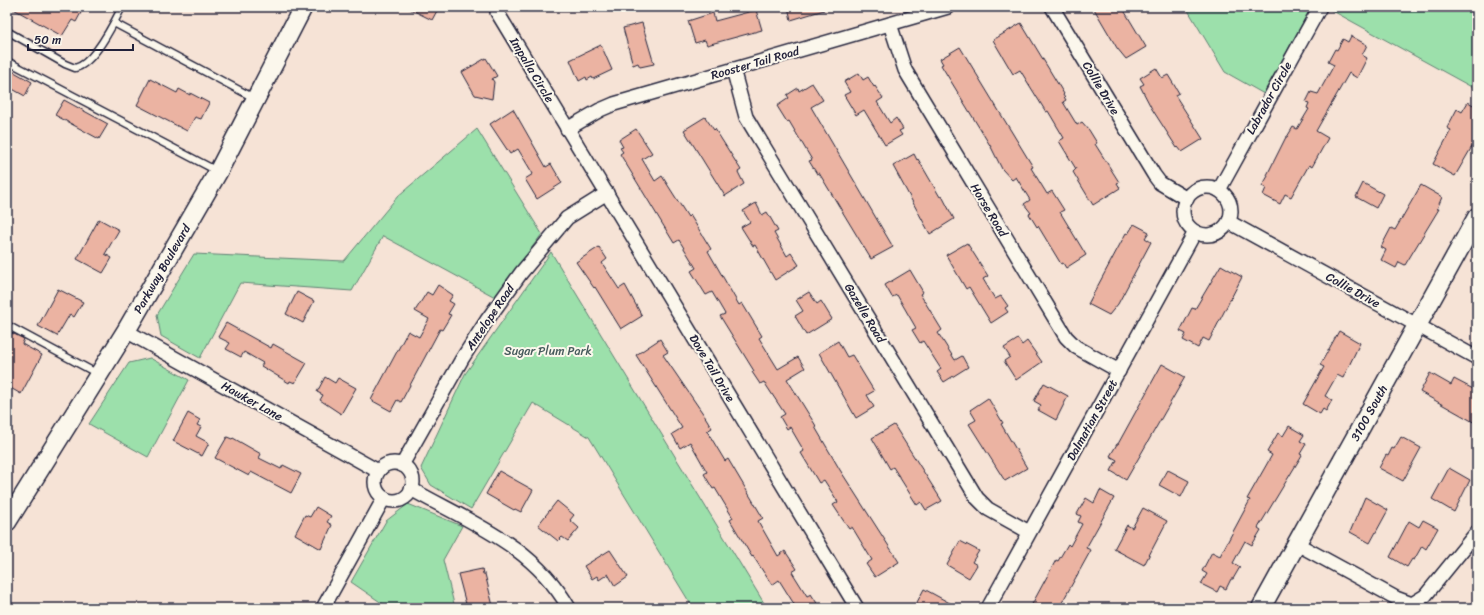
<svg xmlns="http://www.w3.org/2000/svg" width="1484" height="615" font-family="Sriracha,sans-serif">
<rect width="100%" height="100%" fill="#f6e3d6"/>
<filter id="ink" filterUnits="userSpaceOnUse"><feTurbulence type="fractalNoise" baseFrequency=".025" numOctaves="2"/><feDisplacementMap in="SourceGraphic" scale="8" xChannelSelector="R" yChannelSelector="G"/><feConvolveMatrix kernelMatrix="1 2 1 2 8 2 1 2 1" color-interpolation-filters="sRGB"/></filter>
<g filter="url(#ink)">
<!-- green -->
<g fill="#9ce0ab" stroke="#5f8173">
<path d="M1186 7H1311L1264 94 1225 72Z"/>
<path d="M1332 7H1470L1477 11V90L1331 10Z"/>
<path d="M477 129 542 234 495 297 383 236 352 291 240 283 200 358 161 336 157 315 194 254 344 261 398 196Z"/>
<path d="M551 252 767 608H693L589 437 533 403 471 509 431 485 421 468 465 374Z"/>
<path d="M150 358 189 380 148 457 89 424 129 363Z"/>
<path d="M408 504 462 526 443 560 455 608H389L351 582 386 521Z"/>
</g>
<!-- building -->
<g fill="#ebb3a2" stroke="#22223b">
<path d="M10 7H84L76 22 72 20 62 36Z"/>
<path d="M406 7H439L432 20Z"/>
<path d="M788 7H823L824 10 791 20Z"/>
<path d="M1093 7H1122L1146 47 1126 59 1117 48Z"/>
<path d="M756 10 762 30 707 45 705 40 695 43 688 21 713 13 715 21Z"/>
<path d="M642 23 654 64 640 67 638 63 633 65 623 28Z"/>
<path d="M1021 23 1064 94 1063 95 1066 100 1063 102 1077 125 1082 122 1089 130 1097 143 1095 144 1119 182 1117 183 1120 188 1093 205 1073 172 1076 169 1059 141 1064 138 1048 111 1046 112 1020 70 1013 74 993 40Z"/>
<path d="M1351 36 1367 45 1362 55 1367 58 1357 78 1349 73 1316 131 1328 138 1312 167 1309 165 1291 197 1285 194 1280 204 1263 195 1266 188 1262 186 1268 176 1267 175 1286 137H1287L1293 127 1297 129 1309 109 1307 108 1309 103 1306 102 1311 92 1318 94 1334 65 1328 62 1335 49 1337 50 1343 39 1348 42Z"/>
<path d="M601 45 612 70 593 79 592 77 587 80 586 77 579 81 570 60Z"/>
<path d="M960 47 1033 167 1031 168 1047 194 1052 191 1064 210 1060 212 1086 255 1066 268 1063 263 1061 264 1038 226 1037 227 1029 214 1031 213 1024 204 1030 200 1016 177 1012 180 1002 169 991 147 941 65 943 64 940 59Z"/>
<path d="M486 58 497 76 492 79 494 82 492 99 475 95 462 72Z"/>
<path d="M7 68 32 82 25 96 7 86Z"/>
<path d="M1156 68 1162 78 1168 75 1179 93 1175 95 1203 139 1182 152 1178 147 1177 148 1152 109 1140 86 1144 84 1140 78Z"/>
<path d="M859 73 863 80 868 77 874 87 875 86 883 98 877 102 890 123 896 118 903 129 899 131 902 135 885 145 864 110 856 115 844 95 850 92 844 82Z"/>
<path d="M150 79 177 93 179 89 190 95V93L209 103 201 119 195 117 187 131 137 105Z"/>
<path d="M812 83 823 100 811 107 893 247 871 259 819 173 817 174 809 161 812 160 789 121 787 122 777 106 789 98 787 95 798 88 799 91Z"/>
<path d="M64 100 108 124 99 139 55 115Z"/>
<path d="M1468 102 1477 107V138L1455 176 1433 164 1451 130 1447 128 1457 109 1462 112Z"/>
<path d="M513 109 546 167 551 164 562 183 537 199 525 179 533 174 518 149 510 154 490 124Z"/>
<path d="M705 117 714 130 715 129 741 170 738 172 744 184 725 196 684 130Z"/>
<path d="M636 129 652 153 642 159 655 181 662 176 688 217 690 215 711 249 708 251 739 305 742 303 762 336 759 338 778 369 798 357 805 368 787 379 816 426 815 427 840 470 899 562 875 577 866 564 872 560 852 527 849 529 833 505 838 502 824 480 819 483 801 453 804 451 790 427 787 429 780 417 785 414 764 382 760 384 752 372 754 371 720 316 725 314 712 292 706 295 691 271 696 268 679 240 674 243 620 154 623 152 620 148 623 147 619 140Z"/>
<path d="M914 154 917 160 918 159 940 197 942 196 954 219 930 234 893 166Z"/>
<path d="M1363 183 1383 194 1376 208 1356 197Z"/>
<path d="M1421 185 1442 197 1437 209H1439L1405 265 1399 262 1396 268 1381 260 1386 250 1381 247 1391 228 1395 230Z"/>
<path d="M756 203 762 215 767 212 778 231 774 233 787 256 791 253 799 265 775 280 755 245 753 246 741 227 750 222 743 211Z"/>
<path d="M99 219 119 230 105 254 112 258 103 273 77 259Z"/>
<path d="M1134 224 1149 232 1145 238 1151 242 1118 304 1109 315 1088 304 1126 233 1128 234Z"/>
<path d="M967 243 988 276 983 279 995 299 1001 296 1008 306 1005 308 1008 312 991 323 969 287 966 289 946 255Z"/>
<path d="M599 247 607 259 602 263 619 289 625 285 642 316 621 329 595 287 594 288 576 262Z"/>
<path d="M1221 265 1242 277 1209 341 1203 338 1198 348 1183 340 1186 334 1180 331 1192 308 1195 309Z"/>
<path d="M910 270 923 292 920 294 942 330 938 333 955 360 962 356 968 367 944 382 937 372 941 369 923 341 920 343 912 330 916 328 897 295 892 297 885 285Z"/>
<path d="M438 285 453 295 449 301 454 304 448 314 451 315 442 330 440 329 401 402 397 400 391 411 371 400 408 331 419 337 429 319 415 311 427 292 432 295Z"/>
<path d="M58 289 83 302 74 317 70 314 57 336 38 326Z"/>
<path d="M297 292 314 301 303 323 286 314Z"/>
<path d="M809 292 817 304 821 301 832 319 806 335 795 316 803 311 796 300Z"/>
<path d="M226 323 271 348 273 344 307 363 295 383 290 381 289 383 261 366 263 363 244 352 241 357 226 349 230 343 218 337Z"/>
<path d="M1339 331 1360 343 1343 378 1337 375 1325 396 1332 400 1326 411 1323 409 1320 414 1303 404 1324 367 1320 365Z"/>
<path d="M12 333 24 339 22 344 42 355 21 394 7 386V341Z"/>
<path d="M660 339 668 352 663 355 704 415 712 428 707 431 725 461 728 459 763 518 758 521 778 556 785 551 797 569 792 572 807 596 811 594 820 608H788L794 604 779 580 772 585 753 556 752 557 730 520 733 518 715 488 713 489 704 474 707 472 690 442 680 448 672 434 682 428 636 355Z"/>
<path d="M1018 339 1022 345 1027 341 1042 362 1016 380 1004 361 1010 357 1004 348Z"/>
<path d="M838 341 847 357 852 355 874 391 867 395 874 407 856 418 819 353Z"/>
<path d="M1162 364 1185 377 1126 480 1111 471 1117 460 1110 456 1117 444H1118Z"/>
<path d="M1430 373 1451 385 1454 379 1477 391V424L1420 392Z"/>
<path d="M325 377 335 383 338 378 356 388 341 414 320 400 323 395 317 392Z"/>
<path d="M1044 383 1068 396 1056 420 1038 410 1041 405 1034 401Z"/>
<path d="M988 398 1003 423 1001 424 1027 468 1005 481 969 424 976 420 970 410Z"/>
<path d="M188 413 200 420 197 425 201 427 196 436 209 443 202 456 173 441Z"/>
<path d="M894 425 942 501 926 510 921 502 917 505 893 467 890 469 872 438Z"/>
<path d="M1289 426 1304 435 1300 441 1306 444 1300 454 1302 455 1258 528 1261 530 1252 545 1245 541 1233 563 1240 567 1233 579H1231L1226 589 1220 586 1217 592 1201 584 1207 574 1202 571 1212 552 1220 556 1250 500 1247 499 1272 455 1267 452 1278 433 1283 436Z"/>
<path d="M227 437 232 439 233 438 261 454 259 458 281 469 283 465 301 474 291 493 251 472 249 476 215 458Z"/>
<path d="M1401 437 1421 448 1403 481 1379 468 1386 455 1388 456 1392 448 1394 449Z"/>
<path d="M1449 468 1470 480 1454 512 1432 499Z"/>
<path d="M1168 470 1189 481 1181 497 1159 485Z"/>
<path d="M499 471 533 490 521 512 515 509 514 510 486 494Z"/>
<path d="M1100 490 1114 498 1086 548 1091 550 1059 608H1030L1056 560 1058 561 1068 544 1070 546 1082 524 1078 522 1081 516 1077 514 1086 498 1094 503Z"/>
<path d="M1365 497 1388 510 1370 543 1350 532Z"/>
<path d="M557 501 574 515 570 520 579 528 568 541 562 537 558 541 538 525Z"/>
<path d="M316 507 331 516 327 522 332 525 321 549 295 534 305 515 310 517Z"/>
<path d="M1143 508 1167 521 1144 565 1114 549 1127 525 1132 528Z"/>
<path d="M1423 520 1438 528 1426 549 1422 546 1414 560 1412 559 1407 567 1390 557 1409 521 1419 527Z"/>
<path d="M960 541 979 551 972 562 977 565 969 578 947 565Z"/>
<path d="M610 550 628 577 615 586 608 574 599 580 597 576 592 579 584 566Z"/>
<path d="M482 569 483 574H485L493 606 484 608H467L458 574Z"/>
<path d="M924 589 959 608H914Z"/>
</g>
<g fill="none" stroke-linecap="round" stroke-linejoin="round">
<defs>
<g id="lane">
<path d="M114 23 254 98"/>
<path d="M7 31 65 64 75 68C94 64 114 23 122 7"/>
<path d="M7 61 217 171"/>
<path d="M7 325 98 374"/>
</g>
<g id="street">
<path d="M1052 7 1154 175 1160 183 1187 199"/>
<path d="M497 12 857 608"/>
<path d="M890 24 905 70 1066 337 1076 347 1119 371"/>
<path d="M733 69 746 117 977 498 988 509 1029 532"/>
<path d="M567 129 600 110 614 104 948 7"/>
<circle cx="1207" cy="211" r="24"/>
<path d="M1219 190 1320 7"/>
<path d="M1229 222 1477 358"/>
<path d="M126 331 378 471"/>
<circle cx="394" cy="482" r="19"/>
<path d="M402 465 462 359 487 320 521 273 567 218 607 193"/>
<path d="M411 489C471 523 533 545 569 608"/>
<path d="M1297 544 1396 598 1412 604 1425 596 1477 532"/>
<path d="M323 608 384 498"/>
<path d="M988 608 1195 232"/>
</g>
<g id="secondary">
<path d="M7 522 126 331 218 172 303 7"/>
<path d="M1261 608 1477 217"/>
</g>
</defs>
<!-- lane casing -->
<use href="#lane" stroke="#22223b" stroke-width="9"/>
<!-- street casing -->
<use href="#street" stroke="#22223b" stroke-width="16"/>
<!-- secondary casing -->
<use href="#secondary" stroke="#22223b" stroke-width="21"/>
<!-- lane -->
<use href="#lane" stroke="#fbf7ec" stroke-width="6"/>
<!-- street -->
<use href="#street" stroke="#fbf7ec" stroke-width="13"/>
<!-- secondary -->
<use href="#secondary" stroke="#fbf7ec" stroke-width="18"/>
</g>
</g>
<g text-anchor="middle" stroke-width="4" stroke-linejoin="round" paint-order="stroke">
<!-- street labels -->
<g font-size="12" fill="#22223b" stroke="#fbf7ec">
<text transform="translate(755 63) rotate(-16)" y="4">Rooster Tail Road</text>
<text transform="translate(532 70) rotate(59)" y="4">Impalla Circle</text>
<text transform="translate(1101 88) rotate(59)" y="4">Collie Drive</text>
<text transform="translate(1269 98) rotate(-61)" y="4">Labrador Circle</text>
<text transform="translate(989 210) rotate(59)" y="4">Horse Road</text>
<text transform="translate(162 269) rotate(-60)" y="4">Parkway Boulevard</text>
<text transform="translate(1353 290) rotate(29)" y="4">Collie Drive</text>
<text transform="translate(865 313) rotate(59)" y="4">Gazelle Road</text>
<text transform="translate(490 317) rotate(-56)" y="4">Antelope Road</text>
<text transform="translate(712 368) rotate(59)" y="4">Dove Tail Drive</text>
<text transform="translate(252 401) rotate(29)" y="4">Hawker Lane</text>
<text transform="translate(1369 413) rotate(-61)" y="4">3100 South</text>
<text transform="translate(1092 420) rotate(-61)" y="4">Dalmatian Street</text>
</g>
<!-- park labels -->
<g font-size="12" fill="#475b5d" stroke="#fbf7ec">
<text x="548" y="355">Sugar Plum Park</text>
</g>
</g>
<!-- margin -->
<rect width="1484" height="615" fill="none" stroke="#fbf7ec" stroke-width="24"/>
<rect x="12" y="12" width="1460" height="591" fill="none" stroke="#22223b" stroke-width="1.5" filter="url(#ink)"/>
<!-- scale -->
<path d="M28 44v6h105v-6" fill="none" stroke="#22223b" stroke-width="2"/>
<text x="34" y="44" font-size="12" fill="#22223b" stroke="#fbf7ec" stroke-width="3" paint-order="stroke">50 m</text>
</svg>
